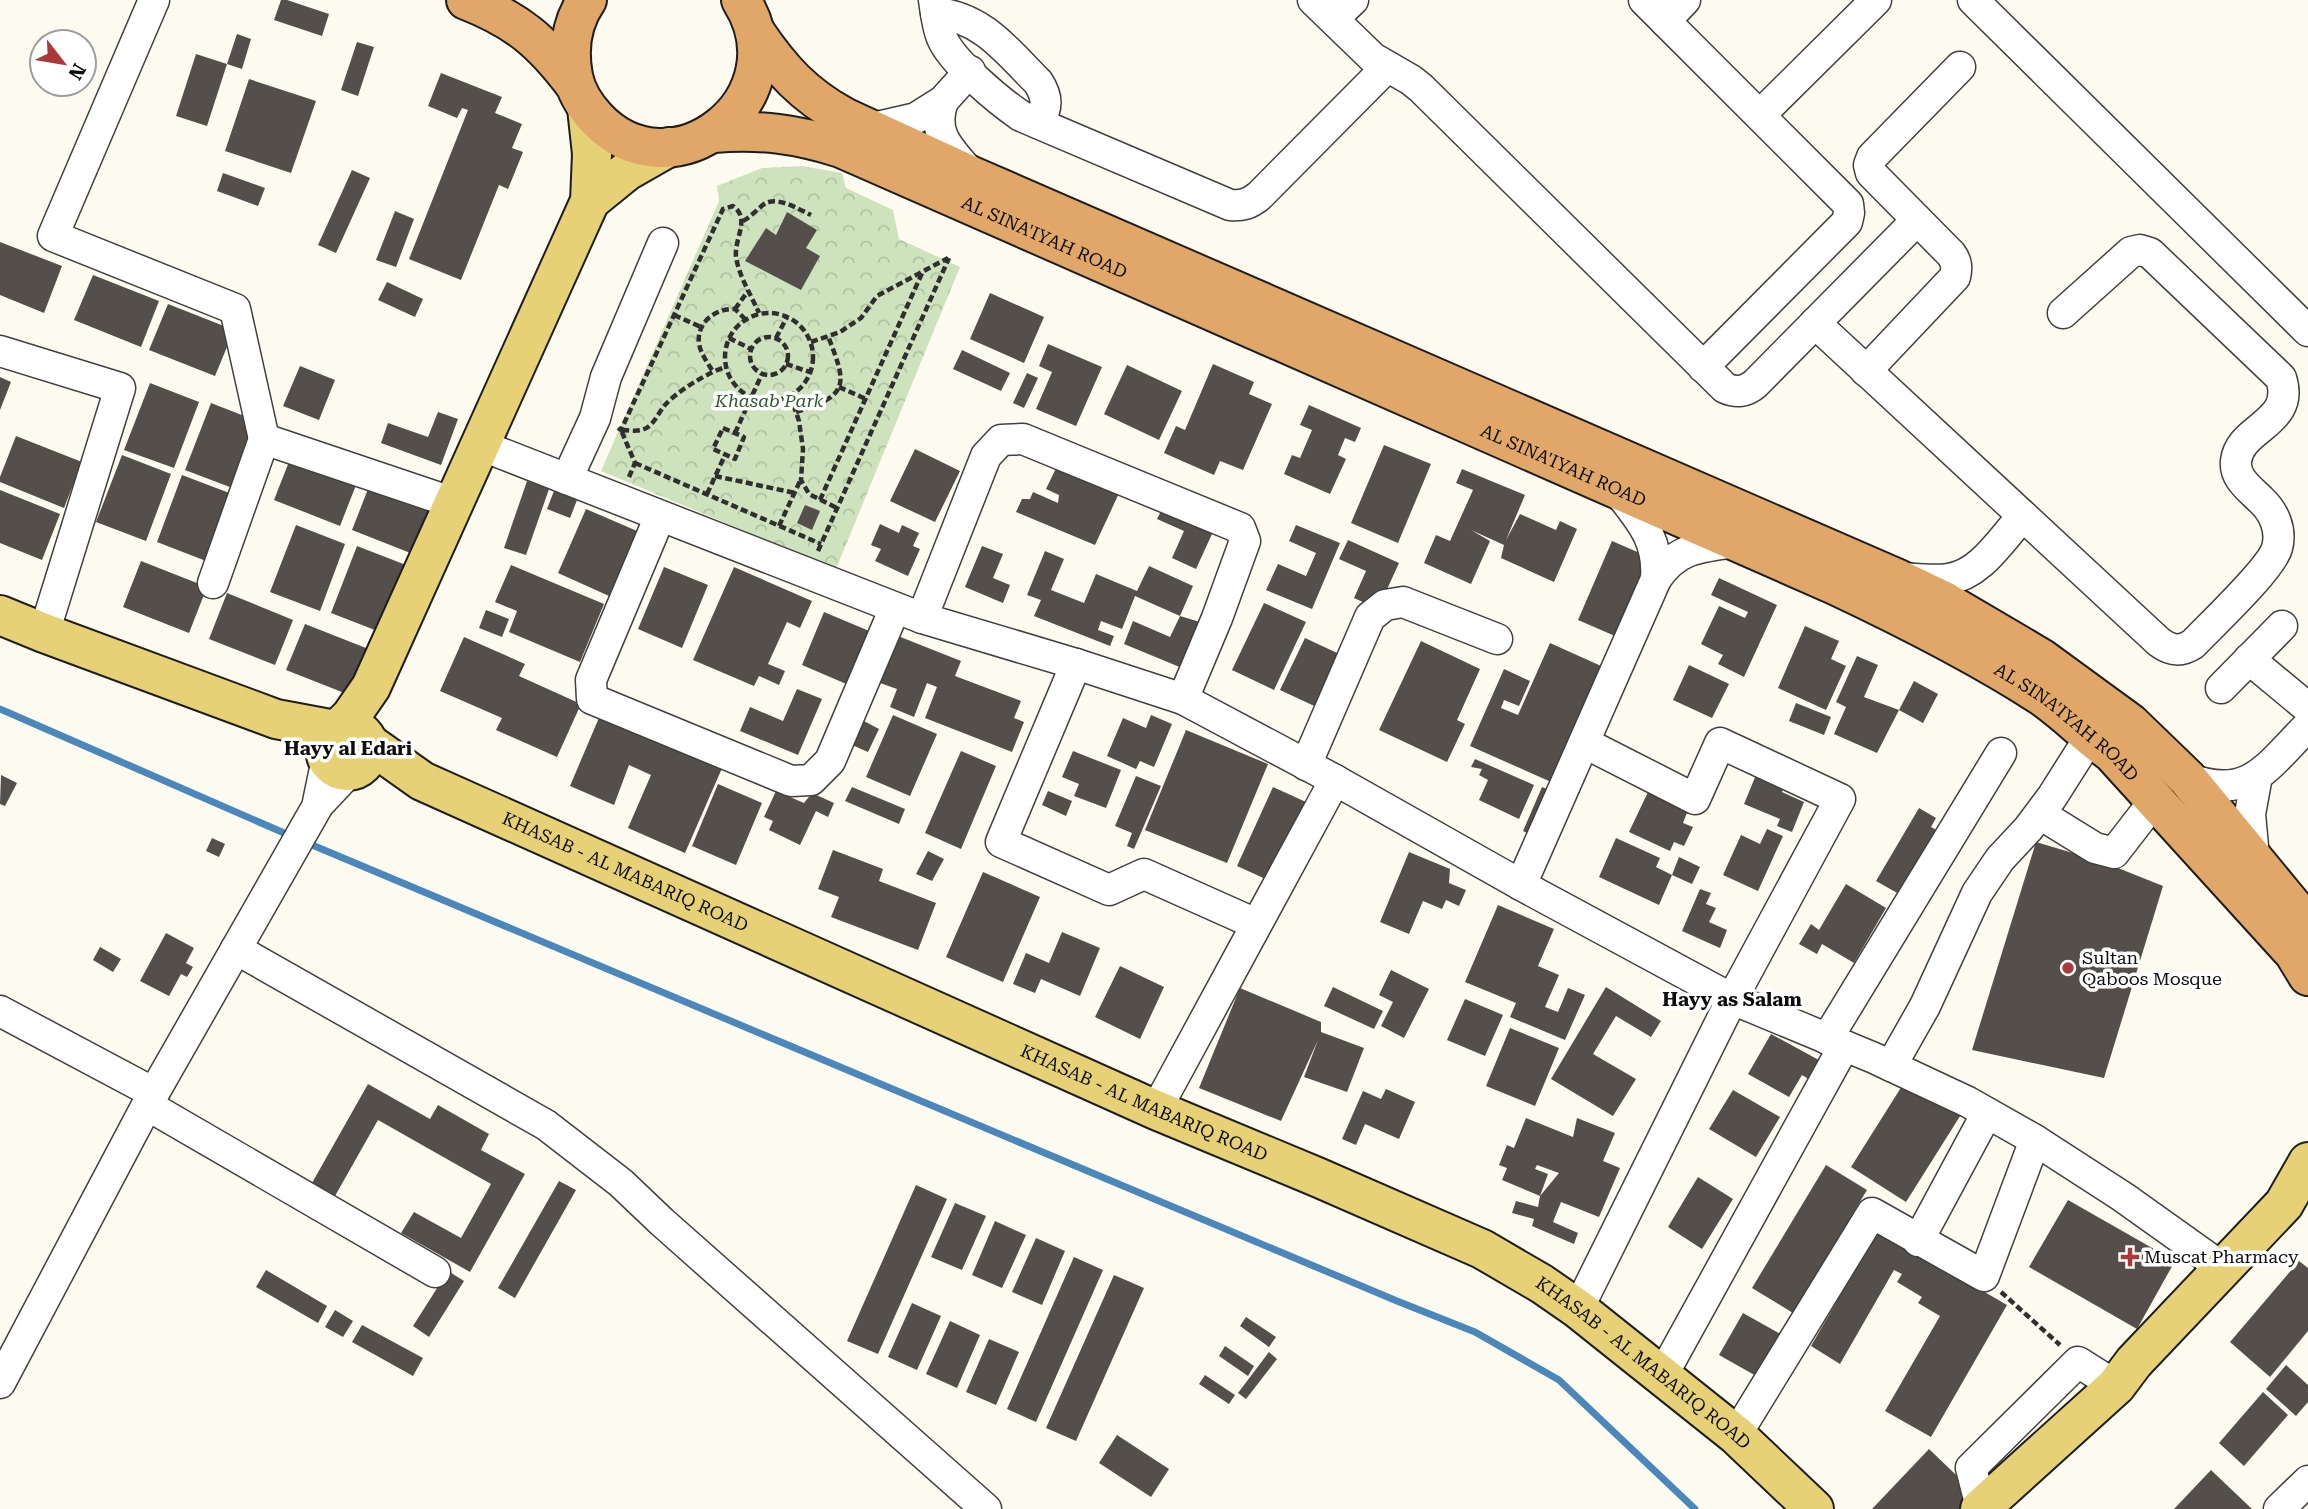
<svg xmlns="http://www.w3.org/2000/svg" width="2308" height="1509" font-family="'Roboto Serif',serif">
<defs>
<pattern id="park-crowns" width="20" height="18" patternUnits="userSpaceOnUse" patternTransform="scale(1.75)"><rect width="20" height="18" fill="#cee3bd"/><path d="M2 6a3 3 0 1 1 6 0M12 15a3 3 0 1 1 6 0" fill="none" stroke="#b0c2a1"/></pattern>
</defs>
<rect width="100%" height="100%" fill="#fdfbef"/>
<!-- park -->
<path fill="url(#park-crowns)" d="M802 166 842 173 846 188 893 210 899 239 960 267 836 569 601 471 719 201 717 186 762 168Z"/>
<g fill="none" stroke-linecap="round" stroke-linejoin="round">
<!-- stream -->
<g stroke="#4b87bb" stroke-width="7">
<path d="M0 709 291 836"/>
<path d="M305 842 1397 1301 1475 1332 1559 1380 1695 1509"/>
</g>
</g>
<!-- building -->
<g fill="#544f4b">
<path d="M281 0H287L329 14 322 36 274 20Z"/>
<path d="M237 34 251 39 242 69 227 64Z"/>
<path d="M357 42 374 47 358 96 341 90Z"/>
<path d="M196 54 227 64 207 126 176 116Z"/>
<path d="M441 73 502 97 495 113 522 124 512 148 523 152 508 189 499 185 461 280 409 259 468 110 462 108 457 118 428 106Z"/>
<path d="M249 79 316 101 291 173 225 151Z"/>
<path d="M352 170 370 178 336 253 318 245Z"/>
<path d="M223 173 265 188 258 206 217 191Z"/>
<path d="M395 211 414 219 396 267 376 260Z"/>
<path d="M787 212 817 230 806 248 820 256 801 290 745 261 766 228 776 235Z"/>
<path d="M0 242 62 266 44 313 0 295Z"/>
<path d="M93 275 159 301 141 347 74 320Z"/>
<path d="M387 282 423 299 415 317 378 300Z"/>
<path d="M990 293 1044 317 1024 363 970 339Z"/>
<path d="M168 304 234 330 215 376 149 350Z"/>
<path d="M1048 344 1102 367 1076 426 1036 409 1052 372 1039 366Z"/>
<path d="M962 350 1010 373 1001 391 953 369Z"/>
<path d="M1213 364 1254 382 1249 394 1272 404 1243 470 1220 461 1214 475 1164 453 1176 426 1185 430Z"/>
<path d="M1127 365 1182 391 1159 440 1104 414Z"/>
<path d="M300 366 335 380 319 420 283 406Z"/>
<path d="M1027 373 1038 378 1024 408 1013 403Z"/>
<path d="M0 377 11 382 0 410Z"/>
<path d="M150 383 199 402 174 468 124 450Z"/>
<path d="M211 403 260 422 235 489 185 470Z"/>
<path d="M1309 405 1361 428 1355 442 1345 438 1338 455 1346 459 1330 494 1284 474 1292 455 1300 458 1312 430 1300 425Z"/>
<path d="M438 412 458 419 441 465 381 443 388 423 428 437Z"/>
<path d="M16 436 82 462 64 508 0 482V477Z"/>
<path d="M1384 445 1431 464 1398 543 1351 523Z"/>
<path d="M915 449 960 471 935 522 890 501Z"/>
<path d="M292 454 358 480 340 526 274 500Z"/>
<path d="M122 455 171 474 146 541 96 522Z"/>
<path d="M1059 462 1120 491 1095 545 1016 512 1022 499H1030L1033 492 1058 503 1059 495 1046 489Z"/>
<path d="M1462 469 1525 495 1506 540 1520 514 1556 530 1560 521 1577 529 1554 582 1501 558 1504 545 1471 530 1490 541 1471 584 1424 563 1436 535 1450 541 1473 490 1456 483Z"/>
<path d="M182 475 232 494 206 561 157 542Z"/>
<path d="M527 481 549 489 526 555 504 548Z"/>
<path d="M370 484 436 510 418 556 352 530Z"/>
<path d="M0 490 60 514 42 560 0 543Z"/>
<path d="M554 491 577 500 570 518 547 509Z"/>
<path d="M1166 501 1217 523 1196 569 1172 558 1184 531 1157 519Z"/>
<path d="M805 505 820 511 812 530 797 523Z"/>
<path d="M586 509 637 531 609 596 558 573Z"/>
<path d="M880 524 899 533 902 525 919 533 913 546 920 549 908 576 875 561 881 549 871 545Z"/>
<path d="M296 525 345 544 320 611 270 592Z"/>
<path d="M1296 525 1340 543 1312 609 1266 590 1278 564 1306 576 1316 553 1289 541Z"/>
<path d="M1348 540 1399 563 1378 609 1354 598 1366 571 1339 559Z"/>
<path d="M1612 541 1649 557 1615 636 1578 620Z"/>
<path d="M357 546 406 565 380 632 331 613Z"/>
<path d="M982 546 1003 554 993 578 1010 585 1003 603 965 587Z"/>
<path d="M1045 551 1064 559 1051 590 1084 603 1096 574 1137 591 1149 566 1193 586 1180 616 1135 596 1122 629 1101 621 1098 630 1114 636 1110 646 1034 616 1041 600 1027 595Z"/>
<path d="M141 561 207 587 189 633 123 607Z"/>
<path d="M511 565 604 604 580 662 509 632 517 611 495 602Z"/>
<path d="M664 567 708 585 682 648 638 629Z"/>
<path d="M734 567 812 601 800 628 787 622 768 664 785 671 779 685 759 676 754 686 693 660Z"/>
<path d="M1719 578 1777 605 1744 677 1718 664 1723 655 1701 644 1719 606 1745 618 1748 612 1711 595Z"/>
<path d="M227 593 293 620 275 665 209 639Z"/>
<path d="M1264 603 1306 622 1274 690 1232 670Z"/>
<path d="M486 610 509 619 502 637 479 628Z"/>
<path d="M824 612 874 633 851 686 802 665Z"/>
<path d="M1180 616 1200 622 1182 668 1124 644 1133 621 1170 637Z"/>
<path d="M305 624 371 650 352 696 286 670Z"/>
<path d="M1805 626 1839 641 1831 659 1846 666 1826 710 1778 688Z"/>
<path d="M898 636 961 661 955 676 1021 701 1014 718 1024 722 1012 752 925 718 937 687 927 683 914 717 890 707 897 689 880 683Z"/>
<path d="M464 637 525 664 519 676 581 704 557 757 496 730 502 718 440 691Z"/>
<path d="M1305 638 1350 659 1325 711 1280 690Z"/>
<path d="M1421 641 1480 669 1457 720 1465 724 1447 762 1379 730Z"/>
<path d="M1550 643 1610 670 1558 785 1470 746 1504 669 1530 681 1519 706 1504 700 1501 708 1518 715Z"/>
<path d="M1857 656 1878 665 1864 697 1899 710 1914 681 1938 694 1923 723 1899 710 1877 753 1834 734 1846 707 1836 702Z"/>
<path d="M1689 665 1729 684 1712 718 1673 700Z"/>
<path d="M797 689 822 699 798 755 740 731 750 707 783 721Z"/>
<path d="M1796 703 1831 717 1824 735 1789 721Z"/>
<path d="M601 713 723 766 685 853 628 828 651 775 629 765 614 805 570 786Z"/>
<path d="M893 715 937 734 910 796 866 777Z"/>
<path d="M1151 715 1172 724 1154 767 1140 761 1136 769 1107 756 1123 718 1146 728Z"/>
<path d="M864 721 879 729 868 752 852 745Z"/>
<path d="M1186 730 1268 764 1227 863 1145 830Z"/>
<path d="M961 751 996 766 961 849 925 833Z"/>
<path d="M1073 751 1121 770 1106 808 1074 796 1079 784 1062 777Z"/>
<path d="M1475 759 1534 785 1519 819 1479 800 1488 780 1479 775 1482 769 1471 767Z"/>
<path d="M1758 770 1786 782 1782 792 1804 802 1792 832 1777 826 1780 819 1744 804Z"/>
<path d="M1 775 17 783 5 806 0 804Z"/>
<path d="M1136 776 1161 786 1134 849 1127 846 1132 833 1115 826Z"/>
<path d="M718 784 762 803 736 865 692 846Z"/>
<path d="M852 787 905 809 899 824 845 801Z"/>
<path d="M1273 787 1306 802 1270 881 1237 866Z"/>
<path d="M1542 787 1557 793 1538 838 1523 831Z"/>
<path d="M776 791 804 803 812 793 834 803 828 817 816 811 800 845 769 830 773 821 764 817Z"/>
<path d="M1048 791 1072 801 1066 816 1042 805Z"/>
<path d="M1648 792 1688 810 1683 823 1693 827 1684 846 1674 842 1670 851 1629 832Z"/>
<path d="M1919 808 1936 818 1931 827 1946 835 1908 899 1876 881Z"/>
<path d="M1767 829 1783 836 1758 891 1723 875 1741 835 1760 844Z"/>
<path d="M212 838 225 844 219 857 206 851Z"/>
<path d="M1616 838 1660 858 1656 867 1672 875 1659 905 1599 877Z"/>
<path d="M2036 842 2103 862 2163 886 2104 1078 1972 1050Z"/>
<path d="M833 850 883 869 879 881 936 903 918 950 831 917 839 897 818 889Z"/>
<path d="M928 851 944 859 932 881 916 874Z"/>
<path d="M1409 852 1450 869 1449 883 1466 890 1459 906 1446 900 1442 909 1423 901 1409 934 1380 922Z"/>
<path d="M1679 857 1700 867 1692 884 1672 875Z"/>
<path d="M983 872 1040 897 1003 982 946 957Z"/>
<path d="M1846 884 1886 908 1854 963 1822 944 1817 954 1799 944 1811 924 1819 930Z"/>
<path d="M1700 889 1711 893 1706 904 1716 908 1709 922 1727 930 1720 948 1682 931Z"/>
<path d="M1498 905 1554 929 1538 966 1559 975 1545 1007 1558 1012 1568 988 1585 995 1565 1040 1510 1017 1516 1003 1465 982Z"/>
<path d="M1062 932 1100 948 1080 996 1041 979 1035 993 1013 984 1026 953 1049 963Z"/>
<path d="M166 933 194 948 186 963 193 967 187 977 181 974 169 996 140 981Z"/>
<path d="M100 947 121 959 113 972 93 960Z"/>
<path d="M1120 966 1164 987 1140 1039 1095 1017Z"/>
<path d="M1391 970 1429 989 1404 1038 1381 1026 1393 1002 1379 995Z"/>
<path d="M1333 987 1383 1011 1374 1029 1324 1006Z"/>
<path d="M1606 987 1661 1021 1651 1037 1616 1016 1593 1054 1636 1079 1613 1116 1551 1079Z"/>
<path d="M1240 988 1321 1022V1032L1364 1048 1347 1092 1304 1077 1318 1040 1281 1121 1199 1088Z"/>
<path d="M1465 999 1503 1015 1485 1056 1447 1040Z"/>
<path d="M1510 1028 1559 1048 1535 1106 1486 1086Z"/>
<path d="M1771 1034 1828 1065 1817 1084 1802 1075 1789 1097 1748 1074Z"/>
<path d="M1907 1078 1962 1113 1906 1202 1851 1167Z"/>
<path d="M368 1084 430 1119 438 1105 489 1134 481 1150 525 1174 470 1272 401 1233 414 1212 461 1238 491 1184 378 1120 335 1196 312 1183Z"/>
<path d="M1386 1089 1415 1102 1399 1139 1365 1124 1356 1145 1342 1139 1363 1091 1381 1099Z"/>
<path d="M1733 1090 1780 1117 1756 1157 1709 1129Z"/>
<path d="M1526 1118 1573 1137 1577 1118 1615 1133 1603 1161 1620 1168 1599 1217 1561 1202 1553 1222 1578 1233 1574 1244 1532 1226 1534 1219 1512 1213 1516 1201 1538 1207 1540 1196 1559 1173 1537 1165 1535 1169 1548 1174 1540 1196 1502 1180 1507 1168 1499 1165 1507 1145 1514 1148Z"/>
<path d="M1826 1165 1867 1190 1793 1313 1752 1288Z"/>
<path d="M1698 1177 1733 1199 1702 1249 1668 1227Z"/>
<path d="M559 1181 576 1190 515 1298 498 1288Z"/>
<path d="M916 1185 947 1199 878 1354 847 1341Z"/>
<path d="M2068 1200 2175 1261 2137 1329 2029 1267Z"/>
<path d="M955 1203 986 1216 962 1270 931 1257Z"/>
<path d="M995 1221 1026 1235 1002 1288 972 1275Z"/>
<path d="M1878 1230 2007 1305 1931 1437 1885 1411 1940 1316 1918 1303 1922 1297 1897 1282 1902 1274 1894 1270 1840 1364 1811 1346Z"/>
<path d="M1036 1238 1065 1251 1042 1305 1012 1292Z"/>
<path d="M1074 1257 1103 1270 1036 1422 1007 1409Z"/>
<path d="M2299 1261 2308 1268V1331L2270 1377 2230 1342Z"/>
<path d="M266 1270 327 1306 318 1323 256 1287Z"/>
<path d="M448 1271 464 1281 429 1337 413 1326Z"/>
<path d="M1114 1275 1144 1288 1076 1441 1046 1428Z"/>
<path d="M912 1303 941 1316 917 1370 888 1357Z"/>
<path d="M335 1310 353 1321 343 1337 325 1327Z"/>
<path d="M1743 1313 1782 1335 1758 1377 1719 1355Z"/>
<path d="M1246 1317 1276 1337 1269 1347 1240 1326Z"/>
<path d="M950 1321 980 1335 957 1388 926 1374Z"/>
<path d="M362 1325 423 1358 413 1376 352 1342Z"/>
<path d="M989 1339 1019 1352 996 1405 966 1392Z"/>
<path d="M1225 1346 1254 1366 1248 1376 1219 1356Z"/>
<path d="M1269 1352 1277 1359 1246 1399 1238 1393Z"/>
<path d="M2286 1365 2308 1385V1402L2296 1416 2266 1389Z"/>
<path d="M1205 1375 1235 1395 1229 1404 1199 1384Z"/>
<path d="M2263 1392 2288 1415 2244 1466 2219 1443Z"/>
<path d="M1117 1435 1169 1469 1151 1497 1099 1463Z"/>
<path d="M1929 1449 1977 1495 1964 1509H1872Z"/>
<path d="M2211 1470 2252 1509H2174Z"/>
</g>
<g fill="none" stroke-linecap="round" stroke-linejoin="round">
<defs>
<g id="minor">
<path d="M154 0 53 236 235 309 264 439"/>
<path d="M934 0C936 13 937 26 942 38 952 62 999 101 1021 116L1230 205C1242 206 1249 204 1259 196L1387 67"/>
<path d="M1313 0 1373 58 1411 80 1421 88 1725 388C1737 393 1745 392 1755 384L1917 220"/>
<path d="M1644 0 1848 204 1849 213 1847 222 1703 367"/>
<path d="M1973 0 2308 331"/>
<path d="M936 13C982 17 1007 51 1038 82 1048 97 1048 108 1038 123"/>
<path d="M1333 19 1353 0"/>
<path d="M1665 21 1685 0"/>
<path d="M943 101C931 134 950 149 970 173"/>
<path d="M1760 115 1876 0"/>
<path d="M868 129 916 118 943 101 970 71"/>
<path d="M1815 323 2159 642C2171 651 2181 652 2193 644 2211 625 2271 569 2277 548 2282 530 2274 512 2261 500 2250 489 2234 478 2236 461 2240 426 2296 424 2281 378L2150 253 2140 250 2131 252 2063 313"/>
<path d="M0 351 120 388 44 633"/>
<path d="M1866 371 1955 277C1957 268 1957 262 1951 254L1871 173 1869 165 1872 157 1960 67"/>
<path d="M480 445 922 618 1076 664 1183 699 1335 780 1521 885 1732 999 1874 1058 1968 1102 2035 1140 2123 1197 2224 1269"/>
<path d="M567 479 595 418 606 377 663 243"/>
<path d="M1617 490C1640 520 1659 539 1656 579"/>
<path d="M660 516 591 680 592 699 791 781 811 780 830 761 895 608"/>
<path d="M1904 578C1918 579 1934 581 1948 579 1981 575 2002 538 2023 516"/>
<path d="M213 583 264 439 454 503"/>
<path d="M922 618 986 456 1001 440 1023 439 1240 528 1245 541 1217 618 1183 699"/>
<path d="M2249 659 2308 708"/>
<path d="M1076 664 1001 842 1109 890 1144 874 1256 924"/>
<path d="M2221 688 2282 626"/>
<path d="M1306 765 1370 617 1385 605 1403 602 1497 639"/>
<path d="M2187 778C2250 802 2267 766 2308 726"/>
<path d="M319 804 350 771"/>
<path d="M2040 814 2095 848 2114 853 2155 800"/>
<path d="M2254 857 2250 814 2257 776"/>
<path d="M1521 885 1656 579C1677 547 1701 547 1736 542"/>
<path d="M236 949 546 1125 621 1183 662 1222 986 1509"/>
<path d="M0 1011 154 1093"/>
<path d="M1827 1039 2001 753"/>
<path d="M1891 1066 1925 1006 1977 893 2000 859 2028 829 2052 797 2090 737"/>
<path d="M147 1105 435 1272"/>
<path d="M1156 1110 1335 780"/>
<path d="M1918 1241 1987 1113"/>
<path d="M1578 1309 1732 999 1840 799 1720 743 1695 799 1585 743"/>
<path d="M1662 1376 1844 1046"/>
<path d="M0 1383 147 1105 317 807 327 759"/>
<path d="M1736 1435 1872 1213 1984 1276 2035 1140"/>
<path d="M1981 1507 1971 1468 2078 1362 2116 1386"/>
<path d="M2279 1509 2308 1481"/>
</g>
<g id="major">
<path d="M590 201 627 171 669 147"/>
<path d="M0 615 44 633 276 719 335 730"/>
<circle cx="347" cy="749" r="22"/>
<path d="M339 728 351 716 371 687 590 201 592 154 587 108"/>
<path id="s1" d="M367 742 422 781 1156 1110 1317 1177 1482 1249 1542 1284 1578 1309 1736 1435 1814 1509"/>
<path d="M1980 1509 2116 1386 2134 1362 2284 1204 2308 1162"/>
</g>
<g id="highway">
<path d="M466 0C517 20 542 41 575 85"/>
<path d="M587 0C571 23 568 49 573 76 576 92 585 106 596 118 672 200 803 98 741 0"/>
<path d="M756 33C781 70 804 95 844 117L972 176 1896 578 1946 602 2041 658 2130 723 2187 778 2308 925"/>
<path id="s2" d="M713 133C760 129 796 134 841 148L1835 585C1905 618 1975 653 2040 695 2065 712 2087 735 2112 753L2294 953 2308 976"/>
</g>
</defs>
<!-- minor casing -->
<use href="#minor" stroke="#404040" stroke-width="33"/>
<!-- major casing -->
<use href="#major" stroke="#1e1e1e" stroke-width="42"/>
<!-- highway casing -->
<use href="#highway" stroke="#1e1e1e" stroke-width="42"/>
<!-- path -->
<g stroke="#2f2f2f" stroke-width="4.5" stroke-dasharray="7 3.5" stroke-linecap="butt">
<path d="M743 221C751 217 760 206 766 203 780 197 798 209 811 215"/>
<path d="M735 309 748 291"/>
<circle cx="769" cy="357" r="44"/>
<path d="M674 315 701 327"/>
<circle cx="769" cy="356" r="19"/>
<path d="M729 338 751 349"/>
<path d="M776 338 787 317"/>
<path d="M811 342 840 332 861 318 877 296 948 258"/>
<path d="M786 364 810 372"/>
<path d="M712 370C707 362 701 354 699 344 696 323 715 308 735 309L745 319"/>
<path d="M839 387 866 399"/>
<path d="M790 395 799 421 803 449 801 480 809 494 837 508"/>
<path d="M796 412C850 395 847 385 828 336"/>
<path d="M618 428 621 430 723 209 733 206C751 219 734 238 736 257 739 276 751 295 759 313"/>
<path d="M723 428 744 437 735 459 713 449Z"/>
<path d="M735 433 762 374"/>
<path d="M635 463 821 544"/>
<path d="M715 476 795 493"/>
<path d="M629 477 635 463 621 430C629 430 640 433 648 427 655 422 659 412 665 405 676 392 710 371 726 367"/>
<path d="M707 494 725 455"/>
<path d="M820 500 923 271"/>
<path d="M779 526 800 481"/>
<path d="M818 551 949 258"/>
<path d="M2001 1292 2060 1345"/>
</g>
<!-- minor -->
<use href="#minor" stroke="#fff" stroke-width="30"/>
<!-- major -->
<use href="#major" stroke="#e6d176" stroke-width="38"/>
<!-- highway -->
<use href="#highway" stroke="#e1a769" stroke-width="38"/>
</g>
<!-- markers -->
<g fill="#aa3938" stroke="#fff" stroke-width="2.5">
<circle cx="2068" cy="968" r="7"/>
<path d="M2126.5 1246.5h7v7h7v7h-7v7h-7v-7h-7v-7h7z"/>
</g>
<g text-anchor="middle" stroke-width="7" stroke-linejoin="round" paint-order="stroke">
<!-- street labels -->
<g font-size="18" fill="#0d0d0d" stroke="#fff">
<text dy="6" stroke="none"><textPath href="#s2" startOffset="352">AL SINA'IYAH ROAD</textPath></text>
<text dy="6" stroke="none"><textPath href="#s2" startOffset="919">AL SINA'IYAH ROAD</textPath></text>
<text dy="6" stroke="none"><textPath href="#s2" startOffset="1486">AL SINA'IYAH ROAD</textPath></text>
<text dy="6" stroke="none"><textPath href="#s1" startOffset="290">KHASAB - AL MABARIQ ROAD</textPath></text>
<text dy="6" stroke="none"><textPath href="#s1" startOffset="858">KHASAB - AL MABARIQ ROAD</textPath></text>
<text dy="6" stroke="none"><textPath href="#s1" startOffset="1424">KHASAB - AL MABARIQ ROAD</textPath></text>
</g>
<!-- park labels -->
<g font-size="18" font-style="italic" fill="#2e5c26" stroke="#fff">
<text x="769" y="407">Khasab Park</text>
</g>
<!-- poi labels -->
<g font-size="18" fill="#0d0d0d" stroke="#fff" text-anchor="start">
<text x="2082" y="964">Sultan<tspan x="2082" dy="21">Qaboos Mosque</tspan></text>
<text x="2144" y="1263">Muscat Pharmacy</text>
</g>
<!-- neighbourhood labels -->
<g font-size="19" font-weight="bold" fill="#0d0d0d" stroke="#fff">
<text x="348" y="755">Hayy al Edari</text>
<text x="1732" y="1006">Hayy as Salam</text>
</g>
</g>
<!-- north arrow -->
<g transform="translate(63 63) rotate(121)"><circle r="33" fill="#ffffff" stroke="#9e9e9e" stroke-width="2"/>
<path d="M0-5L12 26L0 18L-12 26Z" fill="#aa3938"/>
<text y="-10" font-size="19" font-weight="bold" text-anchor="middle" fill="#0d0d0d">N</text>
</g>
</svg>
